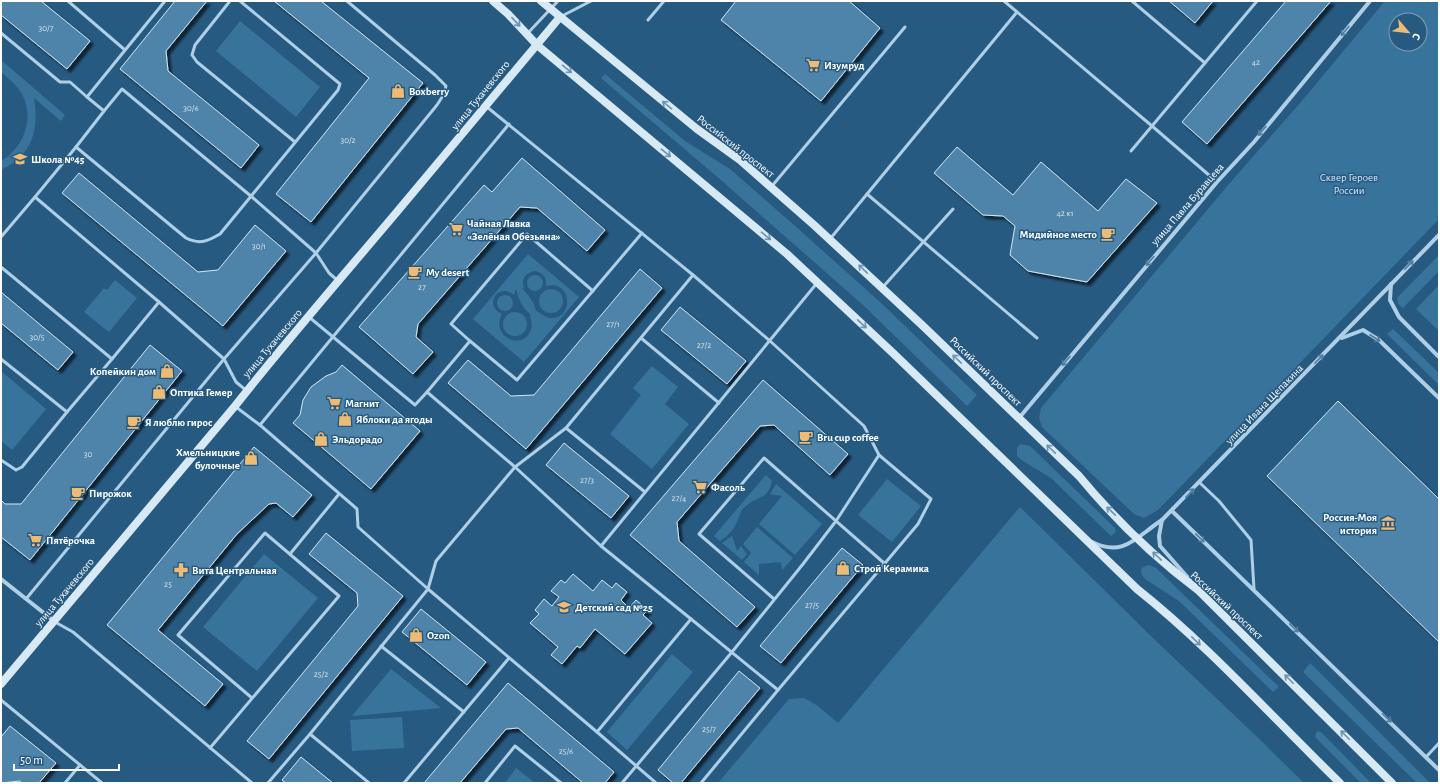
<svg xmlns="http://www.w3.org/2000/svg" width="1440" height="784" font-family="'Alegreya Sans',sans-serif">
<defs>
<filter id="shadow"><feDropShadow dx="3.5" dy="3.5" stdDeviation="1" flood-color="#0009"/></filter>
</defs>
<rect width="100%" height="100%" fill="#275a81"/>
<!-- green -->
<g fill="#38739c" fill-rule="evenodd">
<path d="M1385 1H1439V219L1158 510 1144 518 1134 514 1042 427 1039 418 1041 408 1229 184 1301 102ZM1396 20H1420V44H1396Z"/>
<path d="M240 21 320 87 296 117 216 51Z"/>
<path d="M1 60 65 115 61 121 34 98C39 130 33 155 1 170V161C24 147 35 119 22 94 17 85 9 79 1 72Z"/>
<path d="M605 74 685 141 730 169 794 225 880 302 977 395 967 406 863 305 722 181 601 78Z"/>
<path d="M528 254 579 297 524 362 473 319ZM535 271C543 273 547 277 546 286 573 279 574 320 550 318 544 317 541 313 536 311 535 303 527 293 521 288L524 289C521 279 525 273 535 271ZM516 289C518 298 523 309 530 314 530 320 534 325 530 332 521 351 490 336 502 314 483 305 498 282 514 295Z"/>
<path d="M1439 255V271L1403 308 1398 304 1397 298Z"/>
<circle cx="535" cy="283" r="8"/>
<path d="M115 280 137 298 109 332 84 312 104 288 107 290Z"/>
<path d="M1439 285V331L1416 309Z"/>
<circle cx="551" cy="301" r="12"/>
<circle cx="505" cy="303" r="8"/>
<circle cx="515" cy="324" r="12"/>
<path d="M1393 329 1439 373V385L1387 334Z"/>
<path d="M652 366 678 387 665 404 689 424 652 469 610 434 641 395 633 388Z"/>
<path d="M1 371 46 409 12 450 1 441Z"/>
<path d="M1020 444 1030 446 1115 528 1116 532 1111 536 1051 478 1023 461 1017 456V448Z"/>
<path d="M766 475 772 481C768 501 756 496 746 506 740 510 740 516 737 522 733 531 727 536 720 541L714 536Z"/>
<path d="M887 479 921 506 892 542 858 515Z"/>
<path d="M776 484 822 524 795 555 759 524 782 496 770 494Z"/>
<path d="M1020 507 1156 641 1251 731 1304 783H718L789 699 804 698 818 706 838 723Z"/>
<path d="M757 527 793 558 782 570 781 562 759 564V575L744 562 751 553 743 544Z"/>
<path d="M732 536 737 551 741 546 747 554 742 560 722 543Z"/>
<path d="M264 554 318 598 257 671 203 627Z"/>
<path d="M1149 565 1156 568 1279 687 1273 692 1179 601 1145 579 1142 575 1141 570 1143 567Z"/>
<path d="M672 654 693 672 627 750 607 732Z"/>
<path d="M1310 663 1430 783H1417L1303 672Z"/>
<path d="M391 669 441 708 352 716Z"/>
<path d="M402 717 404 748 352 751 350 720Z"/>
<path d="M1318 731 1322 733 1371 783H1361L1315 737 1316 733Z"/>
<path d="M516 768 535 783H505Z"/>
</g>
<!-- building -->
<g fill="#5084aa" stroke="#d2e7f5" filter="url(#shadow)">
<path d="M1 1H41L90 41 67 69 1 15Z"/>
<path d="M175 1H207L166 51 168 71 259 145 241 168 120 69Z"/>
<path d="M274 1H321L423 83 311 222 276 194 369 78Z"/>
<path d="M736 1H849L880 28 821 101 721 20Z"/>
<path d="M1169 1H1213L1195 23Z"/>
<path d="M1286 1H1331L1207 144 1182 122Z"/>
<path d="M957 147 1013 195 1041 162 1098 211 1126 179 1157 203 1087 282 1028 271 1010 255 1015 226 1003 216 983 215 934 173Z"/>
<path d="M522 158 605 230 587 251 537 208 520 207 418 324 416 337 433 352 413 374 359 327 484 185 492 192Z"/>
<path d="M79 173 198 272 218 270 255 225 286 251 223 326 62 193Z"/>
<path d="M640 269 662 288 526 449 448 383 468 360 511 396 534 395Z"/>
<path d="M1 292 73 352 58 370 1 323Z"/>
<path d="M680 307 746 361 727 384 661 330Z"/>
<path d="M150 345 182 371 30 560 1 537V500L5 504H21Z"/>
<path d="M342 365 420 431 371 489 293 423 300 415 303 400 311 387 326 376 336 372Z"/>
<path d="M763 380 848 454 830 475 774 425 760 426 677 522 679 541 755 607 737 627 630 535Z"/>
<path d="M1338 401 1439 499V642L1267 476Z"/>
<path d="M564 443 629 496 611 518 546 465Z"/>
<path d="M254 447 312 495 293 517 276 503 269 504 237 534 158 630 223 684 205 706 107 625Z"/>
<path d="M326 533 403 596 269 759 247 741 358 606 357 593 309 554Z"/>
<path d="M842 548 863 565 781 663 760 646Z"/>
<path d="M573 574 593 591 602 580 612 588 616 583 627 592 621 600 629 608 636 600 648 610 643 615 652 623 625 654 595 629 580 648 577 646 562 664 551 655 558 647 530 623 539 614 535 610 544 599 552 606 559 597 551 591 561 580 565 583Z"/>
<path d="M421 609 486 662 467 685 402 632Z"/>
<path d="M739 671 760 688 681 783H673L658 770Z"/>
<path d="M508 683 614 772 605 783H583L518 728 506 729 460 783H424Z"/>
<path d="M10 726 56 763 39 783H21L20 781 1 783V737Z"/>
<path d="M301 757 323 775 333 783H286L282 780Z"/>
</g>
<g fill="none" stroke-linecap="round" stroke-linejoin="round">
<!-- service -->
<g stroke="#afcfe6" stroke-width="3">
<path d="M68 1 125 50"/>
<path d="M230 1 195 45 192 55 197 62 295 142"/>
<path d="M1004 1 1152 126 1257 1"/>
<path d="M1132 1 1205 63"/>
<path d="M562 16 591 1"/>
<path d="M648 20 664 1"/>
<path d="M1 33 60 82H70L87 97"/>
<path d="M527 34 558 1"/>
<path d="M487 107 693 275 770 341 864 426 879 455 836 521 803 564 732 652 622 783"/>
<path d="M104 111 122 89 252 197 316 253 329 273 337 280"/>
<path d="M76 147 104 111 87 97 165 1"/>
<path d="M1131 151 1152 126 1217 182"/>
<path d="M772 186 905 27"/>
<path d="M867 194 1037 338"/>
<path d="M35 197 76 147 186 238C200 245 208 241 220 234L338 90 340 84 240 1"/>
<path d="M1 237 35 197 159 302"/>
<path d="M830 239 1017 12"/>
<path d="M1 267 112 359 67 412 1 359"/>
<path d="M882 288 953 209"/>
<path d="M309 317 415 405 427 392 515 467 566 428 693 275"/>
<path d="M641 338 719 403"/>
<path d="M470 341 451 324 527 234 593 291"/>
<path d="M112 359 159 302 224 359 236 382 247 391"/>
<path d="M427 392 470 341 517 380 642 233"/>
<path d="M236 407 260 425 357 509 358 527 428 589 597 732 691 619 601 546 515 467 436 561 428 589 310 734 268 783"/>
<path d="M260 425 509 124"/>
<path d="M566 428 645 492"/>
<path d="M1 460 16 470 22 467 67 412"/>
<path d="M1200 483 1219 501 1251 540 1254 589"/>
<path d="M601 546 817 283"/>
<path d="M290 554 339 494"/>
<path d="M26 599 224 359 316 253 437 105 444 94 446 86 435 75 347 1"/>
<path d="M774 599 699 534 764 458 884 563"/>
<path d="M691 619 778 690 701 783"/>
<path d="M55 622 73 632 252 783"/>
<path d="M381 646 464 712"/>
<path d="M778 690 918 524 931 499 879 455"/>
<path d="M1 700 102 783"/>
<path d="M597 732 656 783"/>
<path d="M310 734 369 783"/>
<path d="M210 748 339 596 265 533 178 635 252 698"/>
<path d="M1427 756 1439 743"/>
<path d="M65 783 80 765"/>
<path d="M404 783 509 658"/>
<path d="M485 783 515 746 561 783"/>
</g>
<!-- minor -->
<g stroke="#afcfe6" stroke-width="4">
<path d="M1391 284 1390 300 1399 317 1439 357"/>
<path d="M1342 338 1363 330 1379 340 1439 398"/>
<path d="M1019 418 1217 182 1254 142 1370 1"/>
<path d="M1172 511 1439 770"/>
<path d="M1162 520 1159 536 1160 546 1190 580"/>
<path d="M1092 542C1124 558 1137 536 1162 520L1439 235"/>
<path d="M1 579 54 621"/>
</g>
<!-- secondary -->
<g stroke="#d8e9f6" stroke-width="8">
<path d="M493 1 508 14 537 45 787 254 894 354 1137 589C1210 647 1273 718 1340 783"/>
<path d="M541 1 697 129 740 160 814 225 922 325 1079 476C1113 517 1155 558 1198 590L1392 783"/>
<path d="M1 684 235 406C287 340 342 277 396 213 451 148 505 82 560 17"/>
</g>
</g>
<!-- one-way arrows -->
<defs><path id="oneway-shaft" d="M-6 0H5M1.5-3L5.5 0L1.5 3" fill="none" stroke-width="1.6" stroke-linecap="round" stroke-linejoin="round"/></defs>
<g stroke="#6e93b0">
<use href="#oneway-shaft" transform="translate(516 22) rotate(47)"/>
<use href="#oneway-shaft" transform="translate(567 69) rotate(40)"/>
<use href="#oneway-shaft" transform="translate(667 105) rotate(-141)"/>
<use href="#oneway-shaft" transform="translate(666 153) rotate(40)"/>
<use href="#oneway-shaft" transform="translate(766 236) rotate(40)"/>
<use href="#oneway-shaft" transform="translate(863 269) rotate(-136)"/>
<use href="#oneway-shaft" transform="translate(862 324) rotate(43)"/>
<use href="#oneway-shaft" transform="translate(957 359) rotate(-136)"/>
<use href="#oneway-shaft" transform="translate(1051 449) rotate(-136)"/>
<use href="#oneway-shaft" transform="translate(1111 511) rotate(-136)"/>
<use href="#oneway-shaft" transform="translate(1157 556) rotate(-136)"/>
<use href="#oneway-shaft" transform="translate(1196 641) rotate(44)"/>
<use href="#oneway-shaft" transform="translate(1289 679) rotate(-135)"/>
<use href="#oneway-shaft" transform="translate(1345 735) rotate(-135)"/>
</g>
<g stroke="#507d9f">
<use href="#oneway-shaft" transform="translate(1345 31) rotate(130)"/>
<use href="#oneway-shaft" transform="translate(1262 131) rotate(130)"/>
<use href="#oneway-shaft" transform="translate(1150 261) rotate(130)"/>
<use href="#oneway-shaft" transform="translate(1409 265) rotate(-46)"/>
<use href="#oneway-shaft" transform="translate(1375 338) rotate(33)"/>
<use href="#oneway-shaft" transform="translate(1319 359) rotate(-46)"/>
<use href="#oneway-shaft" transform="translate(1066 361) rotate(130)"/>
<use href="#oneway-shaft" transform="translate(1190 493) rotate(-46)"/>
<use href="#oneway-shaft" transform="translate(1200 538) rotate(44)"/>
<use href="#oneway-shaft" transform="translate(1294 628) rotate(44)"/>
<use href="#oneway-shaft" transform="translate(1387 718) rotate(44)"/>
</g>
<!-- icons -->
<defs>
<symbol id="supermarket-bare" viewBox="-9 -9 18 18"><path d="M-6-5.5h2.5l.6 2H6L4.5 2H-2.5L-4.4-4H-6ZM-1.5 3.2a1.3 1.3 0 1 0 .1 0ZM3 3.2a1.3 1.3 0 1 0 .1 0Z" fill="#eebb75" stroke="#275a81" stroke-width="2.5" paint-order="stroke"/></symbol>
<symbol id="shop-bare" viewBox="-9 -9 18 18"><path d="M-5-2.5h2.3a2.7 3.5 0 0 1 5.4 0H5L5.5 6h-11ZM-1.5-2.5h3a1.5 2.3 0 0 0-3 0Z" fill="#eebb75" stroke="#275a81" stroke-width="2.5" paint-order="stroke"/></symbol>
<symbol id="school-bare" viewBox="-9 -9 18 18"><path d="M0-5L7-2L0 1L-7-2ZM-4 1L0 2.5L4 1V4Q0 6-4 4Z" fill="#eebb75" stroke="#275a81" stroke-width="2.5" paint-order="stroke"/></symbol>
<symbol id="cafe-bare" viewBox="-9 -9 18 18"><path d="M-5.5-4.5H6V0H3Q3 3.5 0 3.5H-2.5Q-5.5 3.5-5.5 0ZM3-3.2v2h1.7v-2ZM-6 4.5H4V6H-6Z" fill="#eebb75" stroke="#275a81" stroke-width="2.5" paint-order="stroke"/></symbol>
<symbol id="museum-bare" viewBox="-9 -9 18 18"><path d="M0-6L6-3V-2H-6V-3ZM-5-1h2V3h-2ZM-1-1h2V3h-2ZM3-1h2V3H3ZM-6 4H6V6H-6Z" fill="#eebb75" stroke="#275a81" stroke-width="2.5" paint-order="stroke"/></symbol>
<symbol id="pharmacy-bare" viewBox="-9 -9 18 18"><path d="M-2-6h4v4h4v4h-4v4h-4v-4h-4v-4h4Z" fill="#eebb75" stroke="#275a81" stroke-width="2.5" paint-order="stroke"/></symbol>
</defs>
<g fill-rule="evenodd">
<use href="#supermarket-bare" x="803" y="55" width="20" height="20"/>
<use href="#shop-bare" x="388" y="81" width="20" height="20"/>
<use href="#school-bare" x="10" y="149" width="20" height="20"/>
<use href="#supermarket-bare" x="446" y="219" width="20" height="20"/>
<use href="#cafe-bare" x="1098" y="224" width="20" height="20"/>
<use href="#cafe-bare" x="405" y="262" width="20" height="20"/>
<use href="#shop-bare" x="157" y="361" width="20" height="20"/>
<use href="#shop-bare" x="149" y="382" width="20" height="20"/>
<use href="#supermarket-bare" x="324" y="393" width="20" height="20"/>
<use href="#shop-bare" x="335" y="409" width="20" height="20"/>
<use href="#cafe-bare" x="124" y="412" width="20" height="20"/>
<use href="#cafe-bare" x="796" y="427" width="20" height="20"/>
<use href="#shop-bare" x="311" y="429" width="20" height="20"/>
<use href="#shop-bare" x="241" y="448" width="20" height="20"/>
<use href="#supermarket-bare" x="690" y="477" width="20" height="20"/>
<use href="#cafe-bare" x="68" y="483" width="20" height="20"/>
<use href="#museum-bare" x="1378" y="513" width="20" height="20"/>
<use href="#supermarket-bare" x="25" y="530" width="20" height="20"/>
<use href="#shop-bare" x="833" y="558" width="20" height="20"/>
<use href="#pharmacy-bare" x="171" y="560" width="20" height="20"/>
<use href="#school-bare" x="554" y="597" width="20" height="20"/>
<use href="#shop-bare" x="406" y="625" width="20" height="20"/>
</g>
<g text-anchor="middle" stroke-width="3" stroke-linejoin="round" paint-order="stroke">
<!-- number labels -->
<g font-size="9" fill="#d3e0ea">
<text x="46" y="31">30/7</text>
<text x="1256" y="65">42</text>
<text x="191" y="111">30/6</text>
<text x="348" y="143">30/2</text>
<text x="1065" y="216">42 к1</text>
<text x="259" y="249">30/1</text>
<text x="422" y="290">27</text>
<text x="613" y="327">27/1</text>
<text x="37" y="340">30/5</text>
<text x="704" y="348">27/2</text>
<text x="88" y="457">30</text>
<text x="587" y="483">27/3</text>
<text x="679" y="501">27/4</text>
<text x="168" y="587">25</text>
<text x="812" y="608">27/5</text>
<text x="321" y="677">25/2</text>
<text x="709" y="732">25/7</text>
<text x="566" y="754">25/6</text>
</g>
<!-- poi labels -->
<g font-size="11" font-weight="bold" fill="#fff" stroke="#275a81" text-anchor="start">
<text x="824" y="69">Изумруд</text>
<text x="409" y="95">Boxberry</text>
<text x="31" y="163">Школа №45</text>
<text x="467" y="227">Чайная Лавка<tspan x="467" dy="13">«Зелёная Обезьяна»</tspan></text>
<text x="1097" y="238" text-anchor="end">Мидийное место</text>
<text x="426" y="276">My desert</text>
<text x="156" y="375" text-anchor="end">Копейкин дом</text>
<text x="170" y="396">Оптика Гемер</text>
<text x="345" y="407">Магнит</text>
<text x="356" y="423">Яблоки да ягоды</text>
<text x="145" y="426">Я люблю гирос</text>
<text x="817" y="441">Bru cup coffee</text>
<text x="332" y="443">Эльдорадо</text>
<text x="240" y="456" text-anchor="end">Хмельницкие<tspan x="240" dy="13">булочные</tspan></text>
<text x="711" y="491">Фасоль</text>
<text x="89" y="497">Пирожок</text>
<text x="1377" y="521" text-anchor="end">Россия-Моя<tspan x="1377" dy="13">история</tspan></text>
<text x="46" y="544">Пятёрочка</text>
<text x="854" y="572">Строй Керамика</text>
<text x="192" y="574">Вита Центральная</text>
<text x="575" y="611">Детский сад №25</text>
<text x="427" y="639">Ozon</text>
</g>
<!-- street labels -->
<g font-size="11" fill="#fff" stroke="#275a81">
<text transform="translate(480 95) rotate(-51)" y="4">улица Тухачевского</text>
<text transform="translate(736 146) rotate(38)" y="4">Российский проспект</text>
<text transform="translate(1187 204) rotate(-49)" y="4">улица Павла Буравцева</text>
<text transform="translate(272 343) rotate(-50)" y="4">улица Тухачевского</text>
<text transform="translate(986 371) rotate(44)" y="4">Российский проспект</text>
<text transform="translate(1264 404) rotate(-46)" y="4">улица Ивана Щепакина</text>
<text transform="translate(64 592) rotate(-50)" y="4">улица Тухачевского</text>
<text transform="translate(1227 605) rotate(43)" y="4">Российский проспект</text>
</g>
<!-- park labels -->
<g font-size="11" fill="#d2e7f5" stroke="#275a81">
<text x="1349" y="181">Сквер Героев<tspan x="1349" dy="13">России</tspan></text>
</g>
</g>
<!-- border -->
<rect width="1440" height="784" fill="none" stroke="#ffffff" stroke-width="4"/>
<!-- north arrow -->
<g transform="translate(1408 32) rotate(118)"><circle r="19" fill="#275a81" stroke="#7d9cb3"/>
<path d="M0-3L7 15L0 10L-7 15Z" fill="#eebb75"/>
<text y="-6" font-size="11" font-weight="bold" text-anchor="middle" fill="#ffffff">С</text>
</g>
<!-- scale -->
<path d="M14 764v6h105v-6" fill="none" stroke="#ffffff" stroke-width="2"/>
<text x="20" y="764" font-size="12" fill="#ffffff" stroke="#275a81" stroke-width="3" paint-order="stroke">50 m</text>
</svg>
